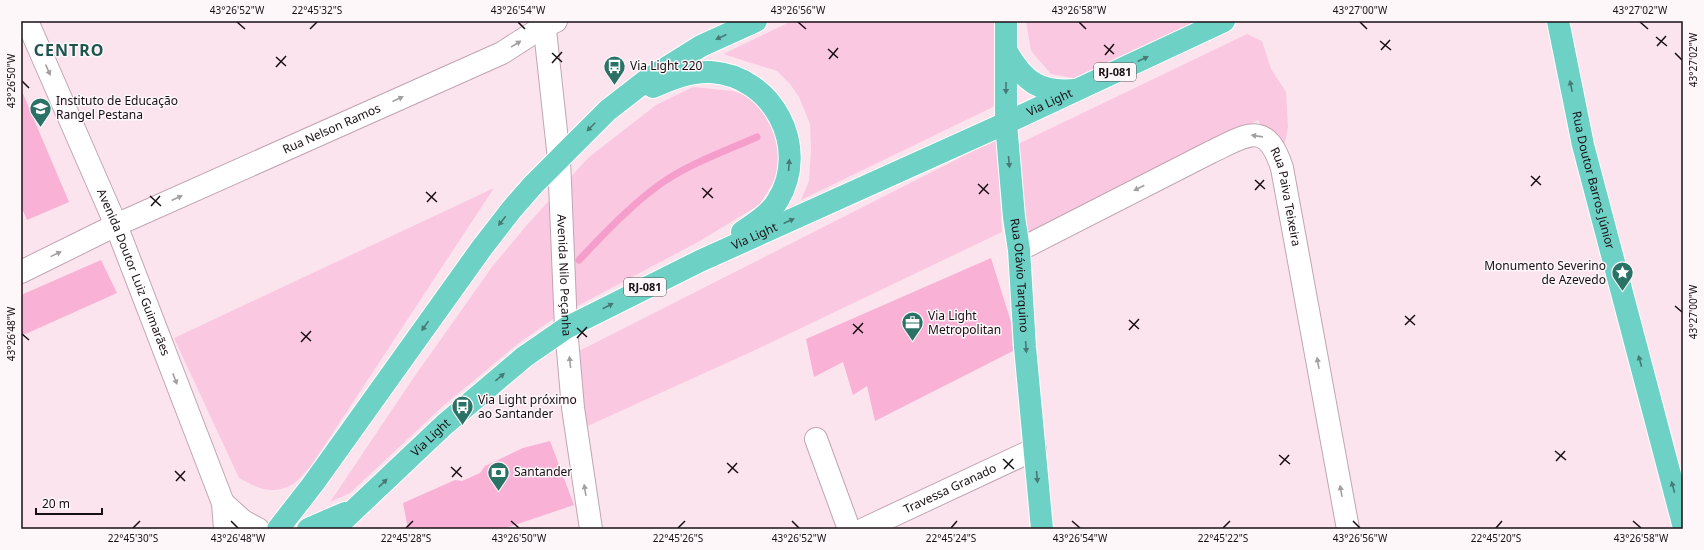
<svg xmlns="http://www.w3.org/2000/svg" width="1704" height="550" font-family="'Noto Sans',sans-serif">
<rect width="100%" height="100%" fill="#fce4ef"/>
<!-- green -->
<g fill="#fbc8e1">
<path d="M792 21H994L995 106 801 200 809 181 811 151 810 124 799 97 790 84 777 71 723 54Z"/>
<path d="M1026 21H1199L1078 79 1051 74 1031 51Z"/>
<path d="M1247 34 1262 41 1271 69 1286 92 1288 127 1282 158 1258 120 1025 240 1012 147Z"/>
<path d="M693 87 733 91 749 97 768 113 779 138 780 162 777 177 759 205 698 242 553 319 519 343 443 406 350 493 330 502 412 380 492 267 526 226 588 158 656 105Z"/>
<path d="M997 139 1002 232 753 351 581 429 577 352Z"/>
<path d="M494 188 311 466C305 472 299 480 293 484 273 496 257 488 239 478L174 338Z"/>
</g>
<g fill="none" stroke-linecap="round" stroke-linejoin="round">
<!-- stream -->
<path stroke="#f59dcb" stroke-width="7" d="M579 260C604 234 630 206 659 185 688 164 725 151 757 137"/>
</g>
<!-- building -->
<g fill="#f9b1d5">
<path d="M21 89 69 202 27 220 21 206Z"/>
<path d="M991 258 1011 322 1013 351 875 421 867 386 853 395 843 362 814 377 806 339Z"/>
<path d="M101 260 117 293 21 336V295Z"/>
<path d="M550 441 574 505 503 529H408L403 503 455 480 462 481 480 473 485 466 523 448Z"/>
</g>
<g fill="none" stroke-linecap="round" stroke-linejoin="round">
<defs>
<g id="minor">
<path id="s1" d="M27 21 116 225 223 503 225 529"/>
<path id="s2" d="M544 21 559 159 566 328 573 408 591 529"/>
<path id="s3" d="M1019 250 1211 152C1247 135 1266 119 1282 168L1348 529"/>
<path id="s4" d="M21 272 116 225 502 53 544 26 556 21"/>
<path d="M816 439 849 529"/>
<path d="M223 503 243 521 258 529"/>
<path id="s5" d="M864 529 1035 449"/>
</g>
<g id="major">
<path id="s6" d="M1006 21V123L1014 217 1019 250 1025 347 1042 529"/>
<path id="s7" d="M1558 21 1583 145 1683 524"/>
<path d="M1007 52C1024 82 1040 93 1075 90"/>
<path d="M653 87C671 79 690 71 711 72 773 76 810 147 778 200 770 214 755 223 742 232"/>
<path d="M278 529 313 484 481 249 512 209 533 185 608 110 648 79 701 46 756 21"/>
<path d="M308 529 345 513"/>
<path id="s8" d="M334 529 444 425 524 357 566 328 700 261 1006 123 1224 21"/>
</g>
</defs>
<!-- minor casing -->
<use href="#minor" stroke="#c1a5b2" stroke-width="24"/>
<!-- major casing -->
<use href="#major" stroke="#fff" stroke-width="24"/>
<!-- minor -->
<use href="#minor" stroke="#fff" stroke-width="22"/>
<!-- major -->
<use href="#major" stroke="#6ed1c6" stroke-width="22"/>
</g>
<!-- one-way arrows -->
<defs><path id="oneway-solid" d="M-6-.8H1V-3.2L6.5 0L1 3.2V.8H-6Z"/></defs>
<g fill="#477a76">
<use href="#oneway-solid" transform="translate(721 37) rotate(155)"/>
<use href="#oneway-solid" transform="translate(1143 59) rotate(-25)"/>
<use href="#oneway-solid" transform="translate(1571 86) rotate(-102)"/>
<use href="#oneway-solid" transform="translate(1006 88) rotate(91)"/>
<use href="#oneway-solid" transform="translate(591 127) rotate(135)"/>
<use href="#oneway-solid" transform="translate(1009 162) rotate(85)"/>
<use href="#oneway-solid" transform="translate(789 165) rotate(-86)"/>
<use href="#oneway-solid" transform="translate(502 221) rotate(128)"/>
<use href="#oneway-solid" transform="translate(789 221) rotate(-24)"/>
<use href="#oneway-solid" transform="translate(608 306) rotate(-27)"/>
<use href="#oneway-solid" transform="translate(425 326) rotate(125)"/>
<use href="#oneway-solid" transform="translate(1026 347) rotate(86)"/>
<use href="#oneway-solid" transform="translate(1640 361) rotate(-105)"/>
<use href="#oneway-solid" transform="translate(500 377) rotate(-40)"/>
<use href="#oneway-solid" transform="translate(1037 477) rotate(85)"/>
<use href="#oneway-solid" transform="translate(383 483) rotate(-44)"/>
<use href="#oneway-solid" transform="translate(1673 487) rotate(-105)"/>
</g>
<g fill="#a39fa1">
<use href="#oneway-solid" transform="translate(516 44) rotate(-32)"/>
<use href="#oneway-solid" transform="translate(48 70) rotate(66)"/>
<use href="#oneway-solid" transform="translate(398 99) rotate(-24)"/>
<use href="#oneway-solid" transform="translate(1257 136) rotate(-172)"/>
<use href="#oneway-solid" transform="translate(1139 188) rotate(153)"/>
<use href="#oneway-solid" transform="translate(177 198) rotate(-24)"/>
<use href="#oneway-solid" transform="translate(56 254) rotate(-26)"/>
<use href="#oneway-solid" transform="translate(570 362) rotate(-96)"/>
<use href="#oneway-solid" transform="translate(1318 363) rotate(-100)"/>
<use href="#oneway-solid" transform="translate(175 379) rotate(69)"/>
<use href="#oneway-solid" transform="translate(585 490) rotate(-99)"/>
<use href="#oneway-solid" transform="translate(1341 491) rotate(-100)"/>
</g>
<!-- ticks -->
<path fill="none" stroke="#180f14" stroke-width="1.5" d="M237 22 245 29M518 22 525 29M798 22 806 29M1079 22 1086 29M1360 22 1367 29M1640 22 1648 29M310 29 317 22M1656 37 1667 46M1380 41 1391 50M1104 45 1114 54M1657 46 1666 36M828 49 838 58M1381 50 1390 40M552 53 562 62M1675 53 1682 60M1105 55 1114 44M276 57 286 66M829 59 838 48M552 63 562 52M276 67 286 56M22 81 29 88M1531 176 1541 185M1255 180 1265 189M978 184 989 194M1531 186 1540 176M702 188 713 198M1255 190 1264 180M426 192 437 202M979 194 988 184M150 196 161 206M703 198 712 188M427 202 436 192M151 206 160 196M1675 306 1682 312M1405 316 1415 325M1129 320 1139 329M853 324 863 333M1405 325 1415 315M577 328 587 337M1129 330 1139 319M301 332 311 341M22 334 29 340M853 334 863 323M577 338 587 327M301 342 311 331M1555 451 1566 460M1279 455 1290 464M1003 459 1014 469M1556 461 1565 451M727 463 738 473M1280 465 1289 455M451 467 462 477M1004 469 1013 459M175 471 185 481M728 473 737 463M452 477 461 467M176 481 185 471M231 521 238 528M511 521 519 528M792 521 799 528M1072 521 1080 528M1353 521 1360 528M1633 521 1641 528M133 528 140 521M406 528 413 521M678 528 685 521M951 528 957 521M1223 528 1230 521M1496 528 1502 521"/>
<!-- icons -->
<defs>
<symbol id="bus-pin" viewBox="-11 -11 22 30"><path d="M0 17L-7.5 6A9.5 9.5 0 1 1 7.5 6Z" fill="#2a7166" stroke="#fdf7fa"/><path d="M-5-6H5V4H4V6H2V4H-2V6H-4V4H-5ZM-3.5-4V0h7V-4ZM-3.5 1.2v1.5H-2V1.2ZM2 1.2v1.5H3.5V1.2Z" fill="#fff"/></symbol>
<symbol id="school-pin" viewBox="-11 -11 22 30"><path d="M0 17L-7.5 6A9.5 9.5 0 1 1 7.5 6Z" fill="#2a7166" stroke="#fdf7fa"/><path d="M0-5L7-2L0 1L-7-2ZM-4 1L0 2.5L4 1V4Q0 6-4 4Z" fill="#fff"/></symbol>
<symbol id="sight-pin" viewBox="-11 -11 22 30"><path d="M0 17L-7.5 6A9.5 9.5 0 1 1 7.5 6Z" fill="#2a7166" stroke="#fdf7fa"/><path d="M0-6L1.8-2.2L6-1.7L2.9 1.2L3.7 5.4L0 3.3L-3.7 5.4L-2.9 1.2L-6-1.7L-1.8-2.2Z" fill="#fff"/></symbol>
<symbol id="office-pin" viewBox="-11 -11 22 30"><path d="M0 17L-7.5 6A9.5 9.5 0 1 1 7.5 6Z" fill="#2a7166" stroke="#fdf7fa"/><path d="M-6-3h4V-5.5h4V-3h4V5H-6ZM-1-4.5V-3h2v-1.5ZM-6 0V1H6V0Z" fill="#fff"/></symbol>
<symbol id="bank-pin" viewBox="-11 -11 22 30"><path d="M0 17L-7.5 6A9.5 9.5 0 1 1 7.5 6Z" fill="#2a7166" stroke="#fdf7fa"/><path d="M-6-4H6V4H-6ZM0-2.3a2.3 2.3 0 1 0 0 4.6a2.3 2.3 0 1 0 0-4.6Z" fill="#fff"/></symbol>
</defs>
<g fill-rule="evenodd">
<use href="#bus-pin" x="602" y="54" width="25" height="34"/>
<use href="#school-pin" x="28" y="96" width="25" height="34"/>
<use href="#sight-pin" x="1610" y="260" width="25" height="34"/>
<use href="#office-pin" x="900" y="310" width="25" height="34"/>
<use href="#bus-pin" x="450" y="394" width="25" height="34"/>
<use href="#bank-pin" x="486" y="460" width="25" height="34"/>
</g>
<g text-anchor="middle" stroke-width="3" stroke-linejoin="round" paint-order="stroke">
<!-- shield labels -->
<g fill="#fdf7fa" stroke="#5d5559" stroke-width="1">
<rect x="1094" y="63" width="42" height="18" rx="3"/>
<rect x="624" y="278" width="42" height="18" rx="3"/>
</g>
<g font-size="11" font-weight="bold" fill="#180f14">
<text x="1115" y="76">RJ-081</text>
<text x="645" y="291">RJ-081</text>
</g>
<!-- poi labels -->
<g font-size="12" fill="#180f14" stroke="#fdf7fa" text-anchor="start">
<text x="630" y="70">Via Light 220</text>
<text x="56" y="105">Instituto de Educação<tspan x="56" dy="14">Rangel Pestana</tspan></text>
<text x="1606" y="270" text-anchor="end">Monumento Severino<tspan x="1606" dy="14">de Azevedo</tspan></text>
<text x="928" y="320">Via Light<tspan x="928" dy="14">Metropolitan</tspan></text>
<text x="478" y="404">Via Light próximo<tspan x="478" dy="14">ao Santander</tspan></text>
<text x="514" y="476">Santander</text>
</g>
<!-- street labels -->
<g font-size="12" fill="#180f14" stroke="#fdf7fa">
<text dy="4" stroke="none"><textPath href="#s8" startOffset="841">Via Light</textPath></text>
<text dy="4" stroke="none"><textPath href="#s4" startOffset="342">Rua Nelson Ramos</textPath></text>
<text dy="4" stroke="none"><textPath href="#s7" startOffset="163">Rua Doutor Barros Júnior</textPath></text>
<text dy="4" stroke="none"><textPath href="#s3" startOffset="337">Rua Paiva Teixeira</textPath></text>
<text dy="4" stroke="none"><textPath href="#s8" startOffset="517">Via Light</textPath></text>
<text dy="4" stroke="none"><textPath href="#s1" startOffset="273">Avenida Doutor Luiz Guimarães</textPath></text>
<text dy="4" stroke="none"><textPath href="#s2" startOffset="255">Avenida Nilo Peçanha</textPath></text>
<text dy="4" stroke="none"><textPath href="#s6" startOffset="255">Rua Otávio Tarquino</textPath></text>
<text dy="4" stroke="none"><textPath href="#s8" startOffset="133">Via Light</textPath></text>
<text dy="4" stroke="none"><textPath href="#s5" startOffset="95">Travessa Granado</textPath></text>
</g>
<!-- district labels -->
<g font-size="16" font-weight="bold" letter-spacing="1" fill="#1e564e" stroke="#fdf7fa">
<text x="69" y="56">CENTRO</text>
</g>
</g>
<!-- border -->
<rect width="1704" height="550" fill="none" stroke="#fdf7fa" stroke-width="44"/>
<!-- scale -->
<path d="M36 508v6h66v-6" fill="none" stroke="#180f14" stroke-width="2"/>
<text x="42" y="508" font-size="12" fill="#180f14" stroke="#fdf7fa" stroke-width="3" paint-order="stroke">20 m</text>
<rect x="22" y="22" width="1660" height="506" fill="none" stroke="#180f14" stroke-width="1.5"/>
<g font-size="10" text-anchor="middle" fill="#180f14">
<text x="237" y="14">43°26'52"W</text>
<text x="317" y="14">22°45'32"S</text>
<text x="518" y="14">43°26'54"W</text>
<text x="798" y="14">43°26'56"W</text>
<text x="1079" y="14">43°26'58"W</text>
<text x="1360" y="14">43°27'00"W</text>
<text x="1640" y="14">43°27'02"W</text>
<text transform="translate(1693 60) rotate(-90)" y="4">43°27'02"W</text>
<text transform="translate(11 81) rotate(-90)" y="4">43°26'50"W</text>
<text transform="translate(1693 312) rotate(-90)" y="4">43°27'00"W</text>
<text transform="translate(11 334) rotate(-90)" y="4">43°26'48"W</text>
<text x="133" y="542">22°45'30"S</text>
<text x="238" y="542">43°26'48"W</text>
<text x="406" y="542">22°45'28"S</text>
<text x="519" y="542">43°26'50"W</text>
<text x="678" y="542">22°45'26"S</text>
<text x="799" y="542">43°26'52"W</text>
<text x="951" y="542">22°45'24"S</text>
<text x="1080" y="542">43°26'54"W</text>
<text x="1223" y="542">22°45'22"S</text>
<text x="1360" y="542">43°26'56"W</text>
<text x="1496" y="542">22°45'20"S</text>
<text x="1641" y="542">43°26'58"W</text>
</g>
</svg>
